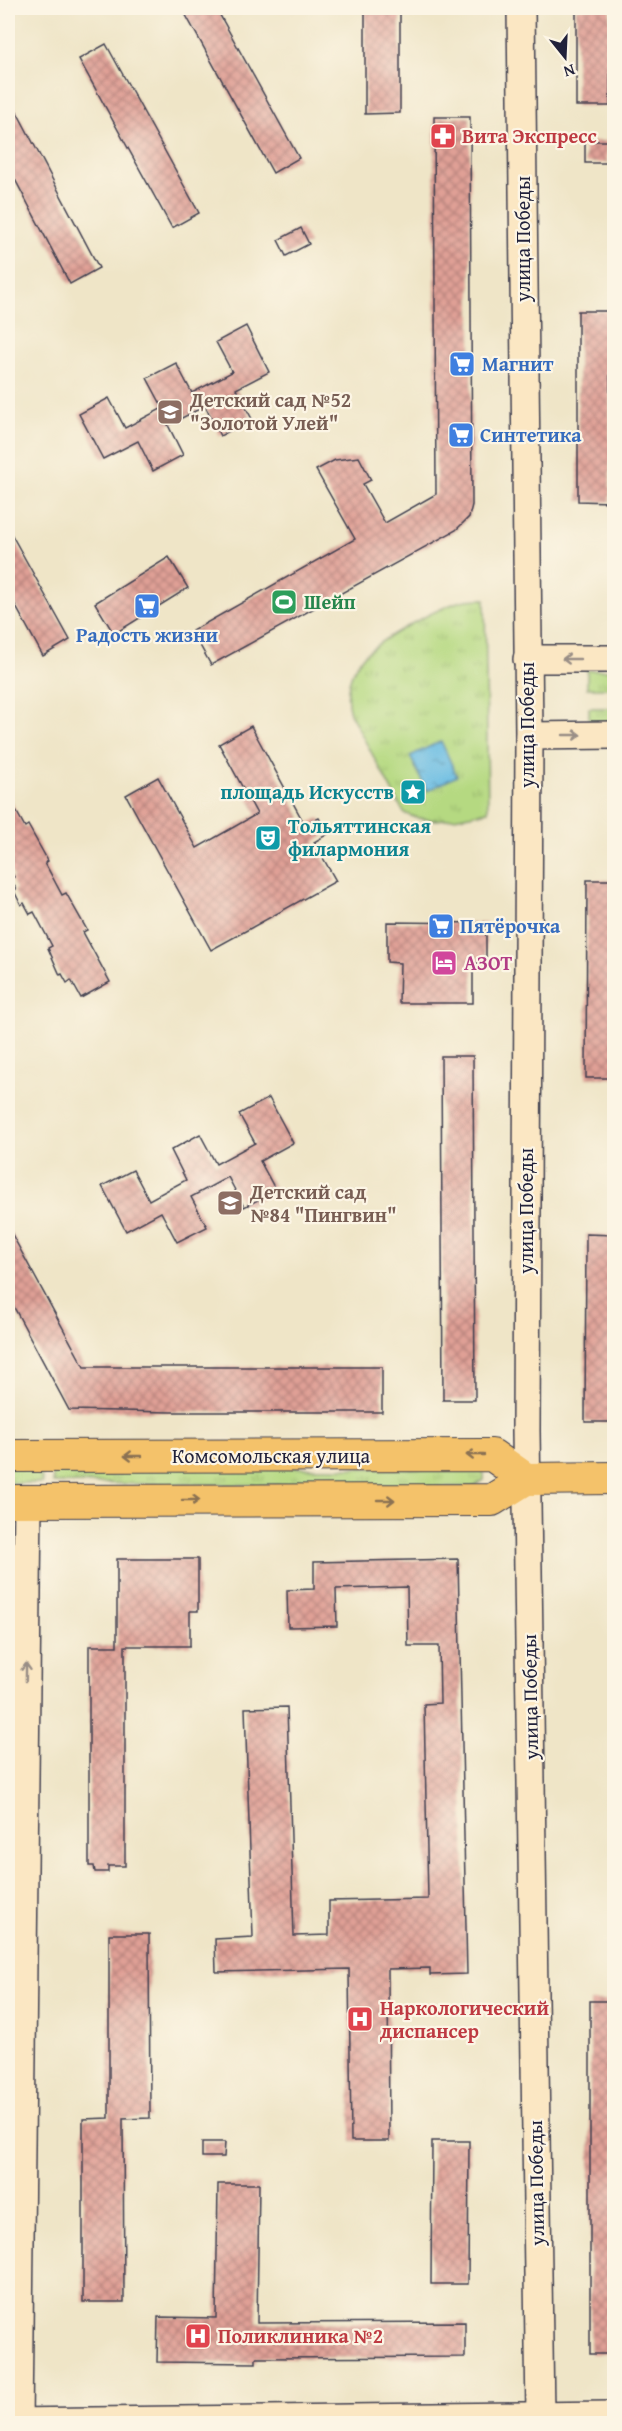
<svg xmlns="http://www.w3.org/2000/svg" width="622" height="2431" font-family="'Gentium Book Plus',serif">
<defs>
<pattern id="grass-tufts" width="24" height="20" patternUnits="userSpaceOnUse" patternTransform="scale(1.5)"><rect width="24" height="20" fill="#b5d981"/><path d="M3 7l-1-3M5 7V3M7 7l1-3M15 17l-1-3M17 17v-4M19 17l1-3" fill="none" stroke="#9bba70"/></pattern>
<pattern id="water-ripples" width="26" height="14" patternUnits="userSpaceOnUse" patternTransform="scale(1.5)"><rect width="26" height="14" fill="#67bce3"/><path d="M2 4q2-2 4 0t4 0M15 11q2-2 4 0t4 0" fill="none" stroke="#5498b9"/></pattern>
<pattern id="building-cross-hatch" width="8" height="8" patternUnits="userSpaceOnUse" patternTransform="scale(1.5)"><rect width="8" height="8" fill="#e0a096"/><path d="M0 0l8 8M0 8l8-8" fill="none" stroke="#b5827c"/></pattern>
</defs>
<rect width="100%" height="100%" fill="#fcf5e5"/>
<filter id="ink" filterUnits="userSpaceOnUse"><feTurbulence type="fractalNoise" baseFrequency=".0167" numOctaves="2"/><feDisplacementMap in="SourceGraphic" scale="12" xChannelSelector="R" yChannelSelector="G"/><feConvolveMatrix kernelMatrix="1 2 1 2 8 2 1 2 1" color-interpolation-filters="sRGB"/></filter>
<filter id="wash" filterUnits="userSpaceOnUse"><feTurbulence type="fractalNoise" baseFrequency=".008" numOctaves="4" result="noise"/><feDisplacementMap in="SourceGraphic" scale="24" xChannelSelector="R" yChannelSelector="G"/><feGaussianBlur stdDeviation="1.35" result="paint"/><feColorMatrix in="noise" values="0 0 0 0 0 0 0 0 0 0 0 0 0 0 0 0 0 1.4 0 .05"/><feComposite in="paint" operator="in"/></filter>
<g filter="url(#wash)">
<rect width="100%" height="100%" fill="#efe5c7"/>
<!-- grass -->
<g fill="url(#grass-tufts)" stroke="#6c7e5e" stroke-width="1.5">
<path d="M485 599 488 811C460 817 430 826 404 813L350 713C345 697 348 679 357 664 370 643 433 611 458 602 466 599 476 599 485 599Z"/>
<rect x="587" y="670" width="27" height="18"/>
<rect x="589" y="708" width="25" height="16"/>
<path d="M8 1466H41L42 1483H8Z"/>
<path d="M52 1466 481 1469 484 1473V1480L473 1487 53 1483Z"/>
</g>
<!-- water -->
<path fill="url(#water-ripples)" stroke="#446f8f" stroke-width="1.5" d="M441 741 457 776 427 791 410 756Z"/>
<g id="blocks">
<!-- building -->
<g fill="url(#building-cross-hatch)">
<path d="M182 8H216L299 158 273 173Z"/>
<path d="M365 8H400V113L365 114Z"/>
<rect x="576" y="8" width="34" height="98"/>
<path d="M106 44 199 213 172 228 79 59Z"/>
<path d="M8 95 99 268 70 284 8 166Z"/>
<path d="M434 117H470L472 505 469 517 456 530 211 665 192 631 355 539 316 470 335 460 359 457 371 480 363 484 385 523 436 494Z"/>
<rect x="585" y="141" width="22" height="22"/>
<path d="M301 228 309 244 286 256 278 240Z"/>
<path d="M578 311H610V445H615V462H610V502L578 501Z"/>
<path d="M246 326 269 372 236 389 252 419 220 436 205 406 168 425 183 455 153 471 138 441 103 459 79 414 109 398 125 428 163 408 147 378 176 363 192 393 232 372 216 342Z"/>
<path d="M8 528 70 640 43 656 8 592Z"/>
<path d="M169 557 188 588 114 634 95 603Z"/>
<path d="M251 726 305 825 319 818 328 834 314 842 336 881 211 950 126 795 158 777 197 848 257 814 219 744Z"/>
<path d="M8 796 25 827 28 825 48 861 45 863 62 895 66 893 87 930 83 932 110 982 81 998 71 980 67 983 62 974 60 975 48 948 52 946 34 912 30 914 24 903 21 905 14 891 16 889 11 879 14 877 8 865Z"/>
<path d="M587 880H615V1078H586Z"/>
<path d="M387 922 486 923V963H473V1003H399L400 963 387 962Z"/>
<path d="M441 1056H473L475 1400H443Z"/>
<path d="M269 1098 293 1143 260 1161 276 1191 244 1207 228 1177 191 1197 207 1227 177 1242 161 1212 126 1231 102 1186 133 1170 149 1200 186 1180 171 1150 200 1134 216 1164 255 1143 239 1114Z"/>
<path d="M8 1227 84 1367H382V1412H171L69 1410 8 1296Z"/>
<path d="M586 1234 615 1235V1422H585Z"/>
<path d="M117 1559H198V1611H190V1646H125V1866H108V1872H95L94 1866H89V1646H117Z"/>
<path d="M458 1559 467 1974 430 1975V1968L388 1969 389 2141H351L349 1969 216 1972 215 1939 253 1937 245 1708 287 1707 294 1936 329 1935V1901L428 1899 424 1704 440 1703 439 1646H408L407 1587 336 1589 337 1626 288 1627 287 1590 314 1589V1562Z"/>
<path d="M109 1934H149L150 2118 123 2119 124 2302H83V2119L109 2118Z"/>
<rect x="590" y="2001" width="25" height="353"/>
<path d="M432 2141H469L468 2284H431Z"/>
<path d="M202 2142H225L224 2157H202Z"/>
<path d="M218 2184H259L257 2323 465 2322V2357L256 2358V2363L157 2362 158 2317 216 2318Z"/>
</g>
</g>
</g>
<g filter="url(#ink)">
<use href="#blocks" fill-opacity="0" stroke="#413f50" stroke-width="1.5"/>
<g fill="none" stroke-linecap="round" stroke-linejoin="round">
<defs>
<g id="secondary">
<path d="M521 8 529 736 526 1431 540 2415"/>
<path d="M527 659H614"/>
<path d="M529 736 614 735"/>
<path d="M8 2422 614 2415"/>
<path d="M18 2424 28 1500"/>
</g>
<g id="primary">
<path d="M8 1456 492 1455 526 1479"/>
<path d="M8 1501 492 1500 526 1479 614 1478"/>
</g>
</defs>
<!-- secondary casing -->
<use href="#secondary" stroke="#413f50" stroke-width="30"/>
<!-- primary casing -->
<use href="#primary" stroke="#413f50" stroke-width="34"/>
<!-- secondary -->
<use href="#secondary" stroke="#fbe7c3" stroke-width="27"/>
<!-- primary -->
<use href="#primary" stroke="#f4c26a" stroke-width="32"/>
</g>
<!-- one-way arrows -->
<defs><path id="oneway-shaft" d="M-6 0H5M1.5-3L5.5 0L1.5 3" fill="none" stroke-width="1.6" stroke-linecap="round" stroke-linejoin="round" transform="scale(1.5)"/></defs>
<g stroke="#998e86">
<use href="#oneway-shaft" transform="translate(571 659) rotate(180)"/>
<use href="#oneway-shaft" transform="translate(572 735)"/>
<use href="#oneway-shaft" transform="translate(26 1672) rotate(-89)"/>
</g>
<g stroke="#8b7252">
<use href="#oneway-shaft" transform="translate(475 1455) rotate(180)"/>
<use href="#oneway-shaft" transform="translate(133 1456) rotate(180)"/>
<use href="#oneway-shaft" transform="translate(191 1500)"/>
<use href="#oneway-shaft" transform="translate(386 1500)"/>
</g>
</g>
<!-- icons -->
<defs>
<symbol id="pharmacy-square" viewBox="-11 -11 22 22"><rect x="-9" y="-9" width="18" height="18" rx="4" fill="#e0444e" stroke="#fcf5e5"/><path d="M-2-6h4v4h4v4h-4v4h-4v-4h-4v-4h4Z" fill="#fff"/></symbol>
<symbol id="supermarket-square" viewBox="-11 -11 22 22"><rect x="-9" y="-9" width="18" height="18" rx="4" fill="#3f7fe0" stroke="#fcf5e5"/><path d="M-6-5.5h2.5l.6 2H6L4.5 2H-2.5L-4.4-4H-6ZM-1.5 3.2a1.3 1.3 0 1 0 .1 0ZM3 3.2a1.3 1.3 0 1 0 .1 0Z" fill="#fff"/></symbol>
<symbol id="school-square" viewBox="-11 -11 22 22"><rect x="-9" y="-9" width="18" height="18" rx="4" fill="#8d6e63" stroke="#fcf5e5"/><path d="M0-5L7-2L0 1L-7-2ZM-4 1L0 2.5L4 1V4Q0 6-4 4Z" fill="#fff"/></symbol>
<symbol id="stadium-square" viewBox="-11 -11 22 22"><rect x="-9" y="-9" width="18" height="18" rx="4" fill="#2e9e5b" stroke="#fcf5e5"/><path d="M0-5a6.5 5 0 1 0 0 10a6.5 5 0 1 0 0-10ZM-3.5-1.8h7v3.6h-7Z" fill="#fff"/></symbol>
<symbol id="sight-square" viewBox="-11 -11 22 22"><rect x="-9" y="-9" width="18" height="18" rx="4" fill="#0f9aa8" stroke="#fcf5e5"/><path d="M0-6L1.8-2.2L6-1.7L2.9 1.2L3.7 5.4L0 3.3L-3.7 5.4L-2.9 1.2L-6-1.7L-1.8-2.2Z" fill="#fff"/></symbol>
<symbol id="theatre-square" viewBox="-11 -11 22 22"><rect x="-9" y="-9" width="18" height="18" rx="4" fill="#0f9aa8" stroke="#fcf5e5"/><path d="M-5-5.5Q0-4 5-5.5V0Q5 5 0 6Q-5 5-5 0ZM-3.3-2.5H-1v1.5H-3.3ZM1-2.5H3.3v1.5H1ZM-2.8 1Q0 5.5 2.8 1Z" fill="#fff"/></symbol>
<symbol id="hotel-square" viewBox="-11 -11 22 22"><rect x="-9" y="-9" width="18" height="18" rx="4" fill="#d1479c" stroke="#fcf5e5"/><path d="M-6-4.5h1.5V1H6V5H4.5V3h-9V5H-6ZM-4 0a1.8 1.8 0 1 1 3.6 0ZM.5 0V-2.5h3Q6-2.5 6 0Z" fill="#fff"/></symbol>
<symbol id="hospital-square" viewBox="-11 -11 22 22"><rect x="-9" y="-9" width="18" height="18" rx="4" fill="#e0444e" stroke="#fcf5e5"/><path d="M-5-5h3v3.5h4V-5h3V5h-3V1.5h-4V5h-3Z" fill="#fff"/></symbol>
</defs>
<g fill-rule="evenodd">
<use href="#pharmacy-square" x="428" y="121" width="30" height="30"/>
<use href="#supermarket-square" x="447" y="349" width="30" height="30"/>
<use href="#school-square" x="155" y="397" width="30" height="30"/>
<use href="#supermarket-square" x="446" y="420" width="30" height="30"/>
<use href="#stadium-square" x="269" y="587" width="30" height="30"/>
<use href="#supermarket-square" x="132" y="591" width="30" height="30"/>
<use href="#sight-square" x="398" y="777" width="30" height="30"/>
<use href="#theatre-square" x="253" y="823" width="30" height="30"/>
<use href="#supermarket-square" x="426" y="911" width="30" height="30"/>
<use href="#hotel-square" x="429" y="948" width="30" height="30"/>
<use href="#school-square" x="215" y="1188" width="30" height="30"/>
<use href="#hospital-square" x="345" y="2004" width="30" height="30"/>
<use href="#hospital-square" x="183" y="2321" width="30" height="30"/>
</g>
<g text-anchor="middle" stroke-width="4.5" stroke-linejoin="round" paint-order="stroke">
<!-- health labels -->
<g font-size="20" font-weight="bold" fill="#be3a42" stroke="#fcf5e5" text-anchor="start">
<text x="462" y="143">Вита Экспресс</text>
<text x="380" y="2015">Наркологический<tspan x="380" dy="23">диспансер</tspan></text>
<text x="218" y="2343">Поликлиника №2</text>
</g>
<!-- street labels -->
<g font-size="20" fill="#22223b" stroke="#fcf5e5">
<text transform="translate(523 239) rotate(-90)" y="7">улица Победы</text>
<text transform="translate(527 725) rotate(-90)" y="7">улица Победы</text>
<text transform="translate(526 1211) rotate(-90)" y="7">улица Победы</text>
<text x="271" y="1463">Комсомольская улица</text>
<text transform="translate(530 1697) rotate(-91)" y="7">улица Победы</text>
<text transform="translate(536 2183) rotate(-91)" y="7">улица Победы</text>
</g>
<!-- shop labels -->
<g font-size="20" font-weight="bold" fill="#366cbe" stroke="#fcf5e5" text-anchor="start">
<text x="482" y="371">Магнит</text>
<text x="480" y="442">Синтетика</text>
<text x="147" y="642" text-anchor="middle">Радость жизни</text>
<text x="460" y="933">Пятёрочка</text>
</g>
<!-- education labels -->
<g font-size="20" font-weight="bold" fill="#785e54" stroke="#fcf5e5" text-anchor="start">
<text x="190" y="407">Детский сад №52<tspan x="190" dy="23">"Золотой Улей"</tspan></text>
<text x="250" y="1199">Детский сад<tspan x="250" dy="23">№84 "Пингвин"</tspan></text>
</g>
<!-- leisure labels -->
<g font-size="20" font-weight="bold" fill="#27864d" stroke="#fcf5e5" text-anchor="start">
<text x="304" y="609">Шейп</text>
</g>
<!-- culture labels -->
<g font-size="20" font-weight="bold" fill="#0d838f" stroke="#fcf5e5" text-anchor="end">
<text x="394" y="799">площадь Искусств</text>
<text x="288" y="833" text-anchor="start">Тольяттинская<tspan x="288" dy="23">филармония</tspan></text>
</g>
<!-- hotel labels -->
<g font-size="20" font-weight="bold" fill="#b23c85" stroke="#fcf5e5" text-anchor="start">
<text x="464" y="970">АЗОТ</text>
</g>
</g>
<!-- margin -->
<rect width="622" height="2431" fill="none" stroke="#fcf5e5" stroke-width="30"/>
<!-- north arrow -->
<g transform="translate(565 57) rotate(162)" stroke="#fcf5e5" stroke-width="4.5" paint-order="stroke">
<path d="M0-4.5L10 22L0 15L-10 22Z" fill="#22223b"/>
<text y="-9" font-size="16" font-weight="bold" text-anchor="middle" fill="#22223b">N</text>
</g>
</svg>
